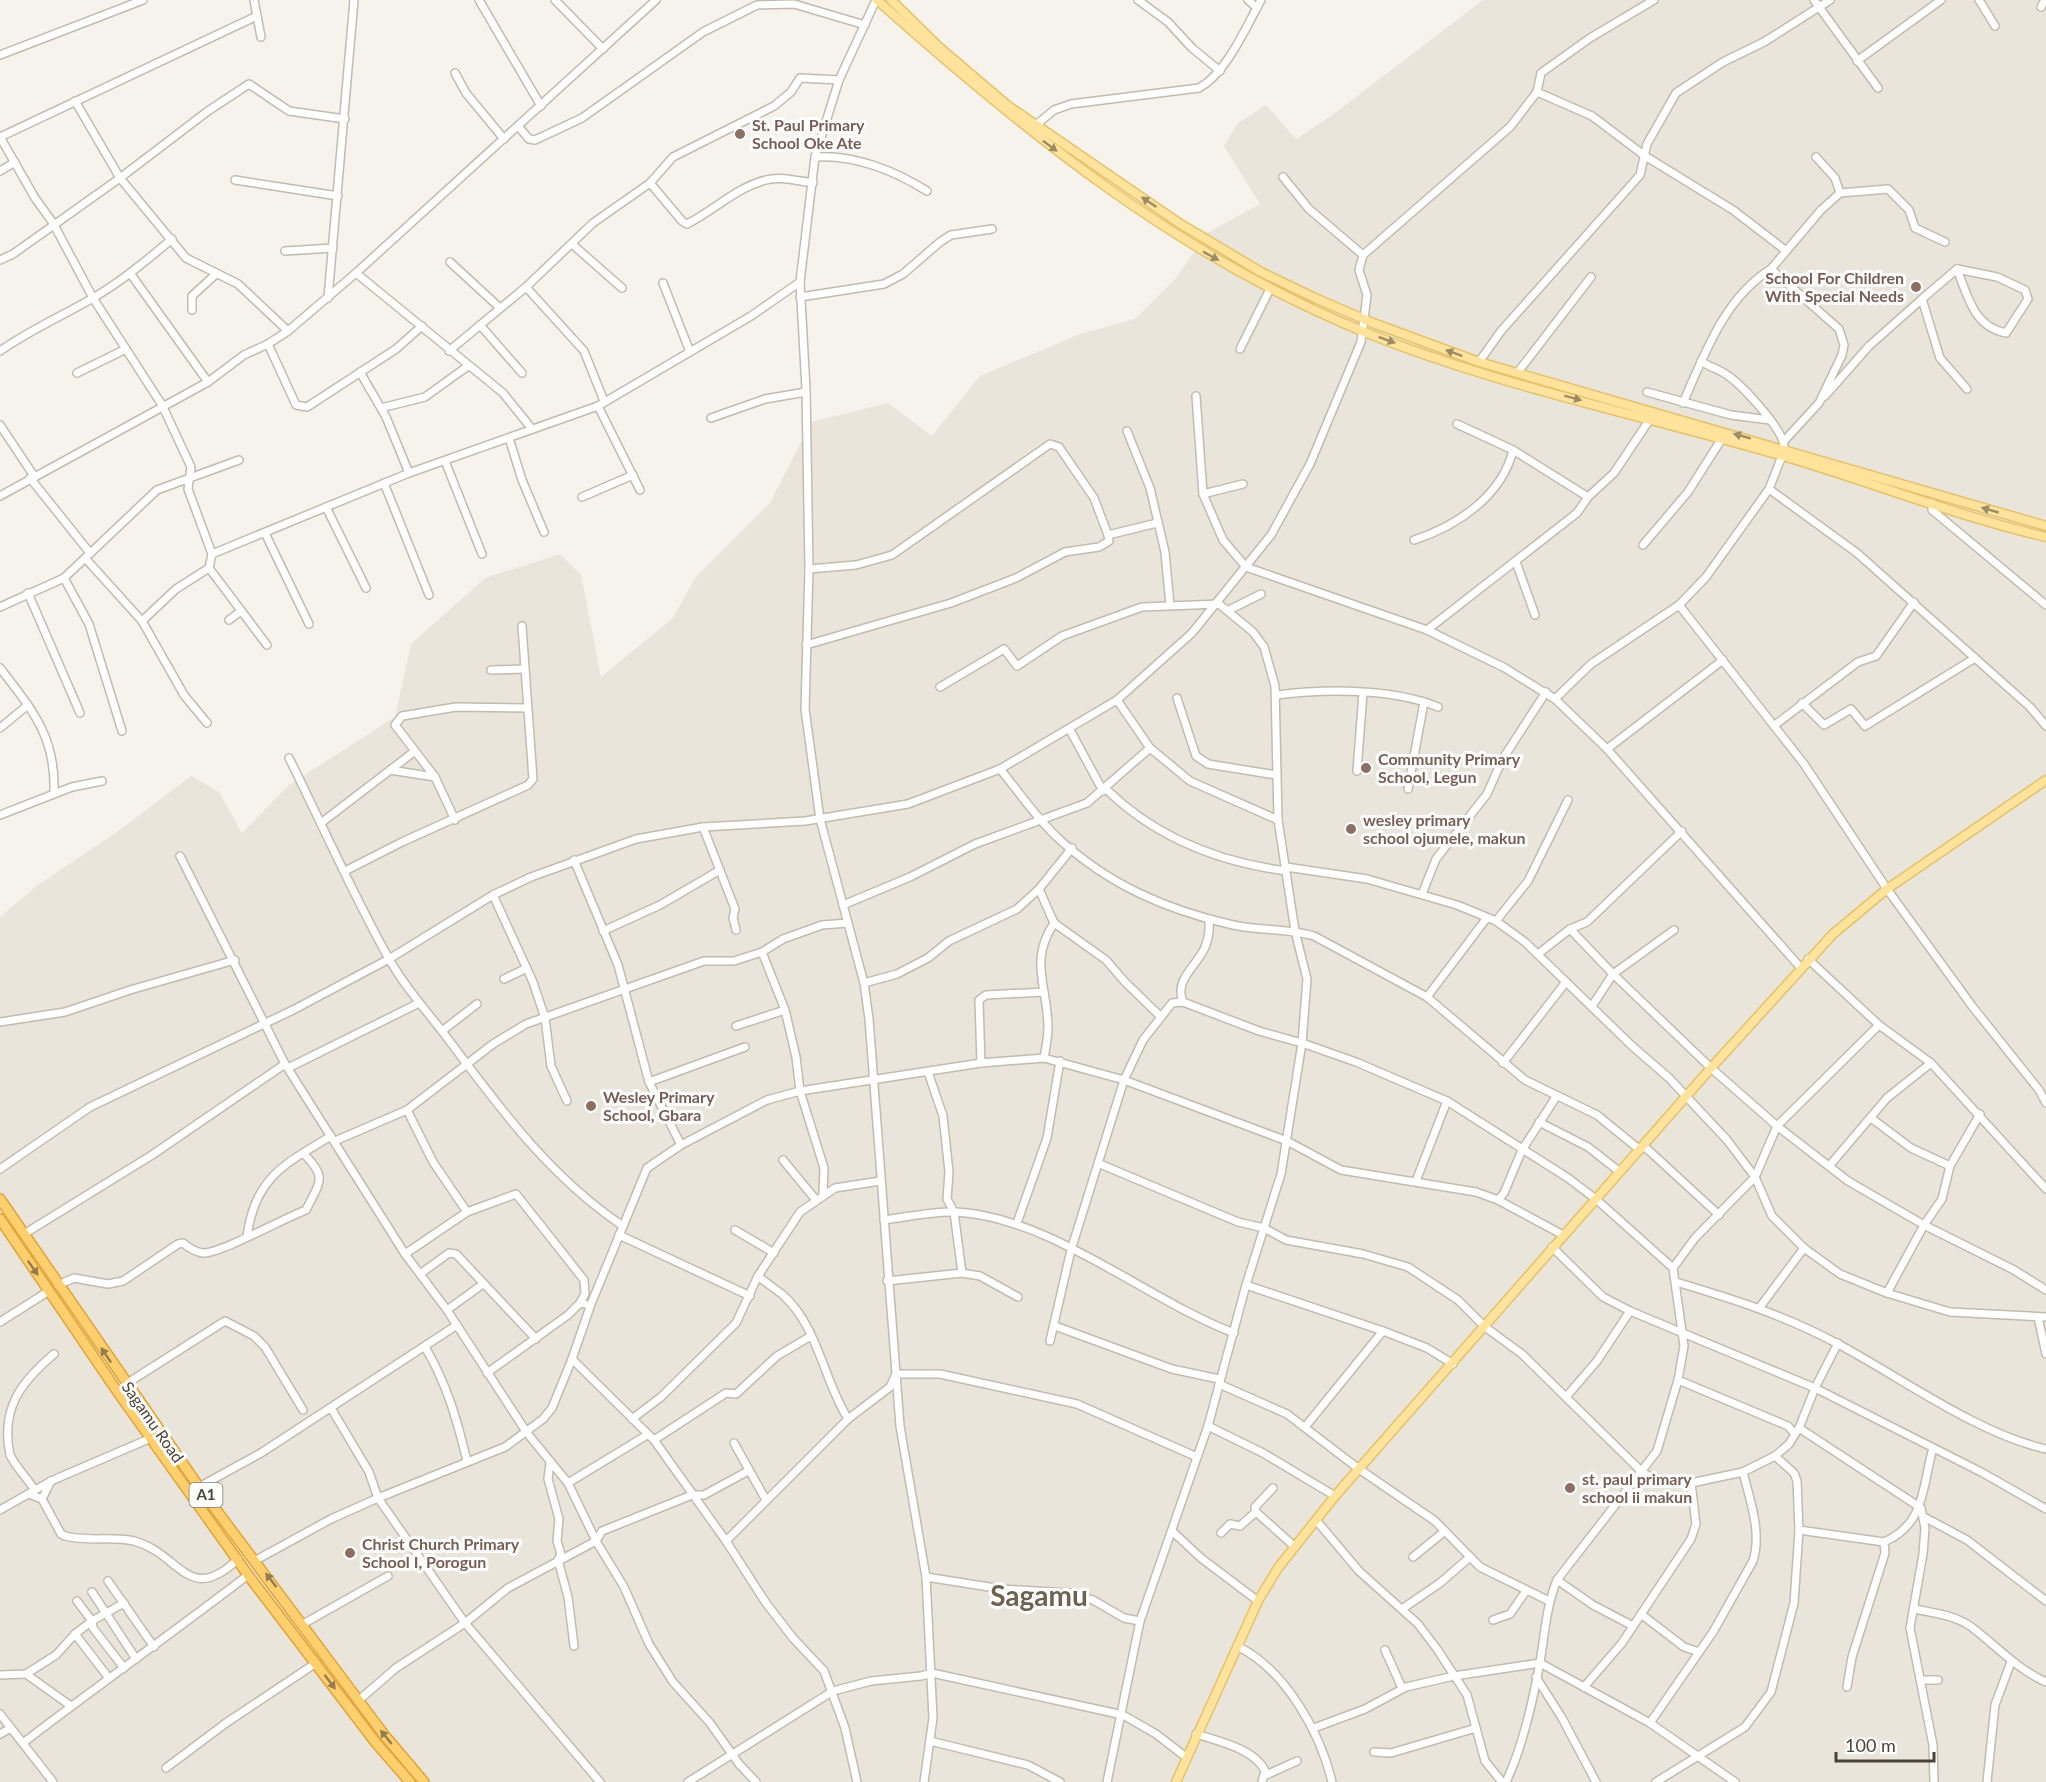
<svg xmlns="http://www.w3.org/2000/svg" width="2046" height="1782" font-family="Lato,sans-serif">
<rect width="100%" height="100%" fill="#f6f3ec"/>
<!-- residential -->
<path fill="#eae5da" d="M1483 0H2046V1782H0V917L38 885 124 827 191 776 219 792 242 833 289 785 395 717 411 644 485 578 560 554 581 575 601 677 673 618 695 578 770 503 811 422 888 403 932 436 980 376 1080 334 1135 319 1177 277 1207 233 1260 204 1224 146 1237 124 1266 105 1296 139 1335 113Z"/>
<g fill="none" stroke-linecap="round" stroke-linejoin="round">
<defs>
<g id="minor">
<path d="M254 0 261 37"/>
<path d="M479 0 541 106"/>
<path d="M555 0 603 49"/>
<path d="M876 0 839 80 815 157 800 282 806 389 809 569 805 709 820 819 864 983 869 1019 900 1426 926 1577 933 1718 924 1782"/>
<path d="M1138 0 1168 22 1192 48 1220 71"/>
<path d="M1248 0 1257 8"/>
<path d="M1814 0 1878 88"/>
<path d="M1979 0 1995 26"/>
<path d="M2041 7 2045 0"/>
<path d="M0 55 143 0"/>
<path d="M1857 61 1941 0"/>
<path d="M455 73 466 93 504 139"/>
<path d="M1537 92 1592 116 1645 156 1733 210 1785 250"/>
<path d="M75 101 120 178 186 258 238 284 288 331"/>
<path d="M1036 125 1054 110 1071 104 1199 88C1226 74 1246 27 1261 0"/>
<path d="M518 126 529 139 535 140 582 118 703 32 757 5 794 4 865 25"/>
<path d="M0 137 35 198 53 223 93 298 162 405 191 467 188 489 212 554 209 568 267 645"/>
<path d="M0 137 257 16"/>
<path d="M815 157C854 154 895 171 927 191"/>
<path d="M1816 157 1835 178 1840 193"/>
<path d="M0 171 15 162"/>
<path d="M1283 177 1309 209 1363 255"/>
<path d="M235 180 338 196"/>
<path d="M650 183 682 221 687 224C713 211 737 187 766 180 781 176 798 181 813 183"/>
<path d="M572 244 622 288"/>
<path d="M285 251 333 248"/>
<path d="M0 260 13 254 120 178 208 111 249 84 289 111 345 119"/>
<path d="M450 262 500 308"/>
<path d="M1771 269 1839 329 1844 345 1842 355 1819 403 1784 441"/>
<path d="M1957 269 1997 277 2025 290 2028 299 2006 333C1974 327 1968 297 1957 269Z"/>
<path d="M1957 269 1922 299 1940 358 1967 389"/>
<path d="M130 273 208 382"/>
<path d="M356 273 503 393 532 429"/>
<path d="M663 283 690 352"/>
<path d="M526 287 584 351 604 401"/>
<path d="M800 297 884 284 903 274 940 242 951 235 992 229"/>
<path d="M328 298 354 0"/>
<path d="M192 310V296L216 274"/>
<path d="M480 325 522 373"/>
<path d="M268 344 296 405 307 407 396 349 422 326"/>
<path d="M1240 349 1270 289"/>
<path d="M0 351C30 330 62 316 93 298 122 281 147 260 172 239"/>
<path d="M449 351 526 287 593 223 650 183 673 157 774 106 791 92 800 78 839 80"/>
<path d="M1701 361C1709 367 1719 369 1727 375 1742 385 1781 427 1784 445"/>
<path d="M1479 362 1501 331 1640 175 1647 144 1676 93 1723 62 1764 42 1830 0"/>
<path d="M360 372 386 417 409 473"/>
<path d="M1518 372 1591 277"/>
<path d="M77 373 126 349"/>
<path d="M1647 392 1731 415 1770 420"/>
<path d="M1196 396 1203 494 1223 540 1246 567 1427 630 1505 668 1555 699 1607 749 1800 967"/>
<path d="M1825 396 1869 346 1922 299"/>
<path d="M1683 403C1704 355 1725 297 1771 269L1821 210 1840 193 1888 189 1909 210 1915 228 1945 242"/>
<path d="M598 406 640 490"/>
<path d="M381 408 425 397 468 366"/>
<path d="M711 418 765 399 806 392"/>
<path d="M1457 424 1513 450 1588 497"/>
<path d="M0 425 34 476"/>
<path d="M1127 431 1150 488 1165 552 1170 605"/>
<path d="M509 438 522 480 544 532"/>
<path d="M445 461 482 554"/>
<path d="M30 478 90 553"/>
<path d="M384 483 429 595"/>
<path d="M1769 489 1857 553 2030 707 2046 726"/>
<path d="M1203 494 1243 484"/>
<path d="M0 496 208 382 244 355 268 344 288 331 356 273 656 0"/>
<path d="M582 497 633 475"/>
<path d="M1932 503V510L2046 605"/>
<path d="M326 507 366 588"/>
<path d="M265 533 309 624"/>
<path d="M1108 535 1157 523"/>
<path d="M1414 540C1457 526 1502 496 1513 450"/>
<path d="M1643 545 1688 492 1721 440"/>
<path d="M212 554 409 473 598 406 751 316 800 282"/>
<path d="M85 558 142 621 184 695 207 723"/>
<path d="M1516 562 1535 615"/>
<path d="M64 578 89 624 122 731"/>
<path d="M28 593 80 713"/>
<path d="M1679 605 1804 764 1887 889 1972 1006 2039 1090 2046 1103"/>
<path d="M0 607 64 578 157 490 239 460"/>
<path d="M1229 610 1261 594"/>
<path d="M229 620 241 611"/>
<path d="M142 621 176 589 209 568"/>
<path d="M1427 630 1577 513 1588 497 1614 473 1650 419"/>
<path d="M806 645 951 603 1016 578 1065 552 1099 547 1109 541 1108 535 1094 498 1059 447 1050 444 892 555 856 565 809 569"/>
<path d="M0 668C33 711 56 737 54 793"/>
<path d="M491 670 524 669"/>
<path d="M940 687 1004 649 1017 666 1062 636 1142 607 1219 604 1253 632 1264 647 1275 686 1278 820 1295 931 1307 979 1302 1043 1281 1174 1246 1285 1208 1426 1140 1621 1107 1782"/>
<path d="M1277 695C1324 689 1393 688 1438 707"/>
<path d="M1177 698 1196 756 1208 764 1276 775"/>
<path d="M1555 699 1591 664 1679 605 1706 577 1769 489 1782 456"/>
<path d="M1117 700 1150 748 1190 781 1278 820"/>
<path d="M1802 703 1824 725 1851 709 1865 726 1975 658"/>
<path d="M1775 725 1858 662 1876 656 1914 602"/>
<path d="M0 728 28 705"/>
<path d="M1070 730 1103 791"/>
<path d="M1607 749 1723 660"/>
<path d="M415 751 435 777 455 820"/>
<path d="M289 758C322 824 352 893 388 957 403 984 423 1007 442 1031 496 1103 547 1175 623 1226"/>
<path d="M1000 769C1019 792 1037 819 1059 839 1109 885 1167 910 1233 925 1260 931 1288 928 1314 936L1427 997 1525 1080 1597 1115 1640 1150"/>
<path d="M390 770 435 777"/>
<path d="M1357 771 1363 693"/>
<path d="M1106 789C1155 837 1219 862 1286 871"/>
<path d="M1408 789 1424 702"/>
<path d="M0 815 72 787 102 781"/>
<path d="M321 823 415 751 395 725 402 716 456 707 527 708"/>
<path d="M703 827 735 909 733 918 736 930"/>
<path d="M180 856 285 1064 405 1254 447 1310 527 1433 568 1483 596 1541 624 1587 649 1644 673 1682 710 1723 739 1764 756 1782"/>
<path d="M574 860 618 965 649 1082 681 1145"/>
<path d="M1286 867 1367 879 1457 905 1496 921 1525 942 1631 1045 1669 1078 1727 1140 1755 1177 1772 1216 1804 1248 1840 1274 1887 1293 1950 1312 2046 1317"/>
<path d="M345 871 402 842 528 785 533 779 522 626"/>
<path d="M1039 889 1054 923 1106 960 1125 982 1160 1016"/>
<path d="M1422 894 1436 859 1487 794 1502 760 1546 692"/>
<path d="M493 895 533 982 545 1018 551 1066 567 1101"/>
<path d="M843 905 910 877 975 844 1087 803 1150 748"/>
<path d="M1496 921 1528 881 1568 800"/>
<path d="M1570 929 1613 974 1711 1068 1777 1126 1848 1181 1924 1225 2014 1270 2046 1290"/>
<path d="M603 931 660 905 720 870"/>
<path d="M762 952 785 1010 796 1057 800 1091 824 1168 823 1194"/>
<path d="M1538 954 1570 929 1587 922 1682 831"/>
<path d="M1808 959 1879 1025 1931 1063 2046 1189"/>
<path d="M504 979 527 968"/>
<path d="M864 983 897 974 928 958 949 941 1017 909 1039 889 1072 848"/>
<path d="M1427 997 1486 919"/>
<path d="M1183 1002C1175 983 1191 970 1200 956 1208 945 1210 932 1209 919"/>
<path d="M1592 1006 1613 974 1674 930"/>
<path d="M0 1022 65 1012 130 990 235 960"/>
<path d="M736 1026 785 1010"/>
<path d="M442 1031 477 1004"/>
<path d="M1044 1058C1046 1048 1048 1036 1048 1026 1047 985 1029 961 1054 923"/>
<path d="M981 1063 979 1000 986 995 1044 992"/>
<path d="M1503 1063 1566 982"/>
<path d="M286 1065 288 1068 419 1003"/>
<path d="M928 1072 943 1116 949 1172 947 1199 954 1212 962 1273"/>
<path d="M649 1082 745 1047"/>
<path d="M407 1110 433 1162 467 1212"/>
<path d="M1871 1118 1911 1148 1950 1166"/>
<path d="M1539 1122 1588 1147 1620 1172"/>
<path d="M335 1141 407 1110 493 1044 526 1024 704 961H734L762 952 783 939 822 925 848 923"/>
<path d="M1644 1146 1719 1215"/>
<path d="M783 1160 816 1200"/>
<path d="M1100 1164 1238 1222 1264 1228 1286 1240 1363 1254 1408 1267 1458 1300 1485 1327 1522 1354 1642 1472 1653 1478 1691 1483 1743 1472 1775 1456 1789 1444 1799 1428 1815 1388 1838 1343"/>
<path d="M1830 1165 1887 1098 1931 1063"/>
<path d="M0 1169 90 1107 295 1009 389 959 493 895 531 877 636 839 703 827 805 821 908 804 1000 769 1117 700 1192 633 1271 535 1310 464 1361 342 1367 295 1359 270 1363 255 1510 127 1537 92 1541 73 1590 38 1654 0"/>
<path d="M1416 1181 1447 1101"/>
<path d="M1498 1200 1504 1193 1522 1150 1556 1097"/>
<path d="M884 1220C907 1217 933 1211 956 1212 1051 1217 1145 1299 1234 1333"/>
<path d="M1017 1223 1047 1138 1060 1061"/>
<path d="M735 1230 774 1253"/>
<path d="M24 1234 152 1155 285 1064"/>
<path d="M619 1235 750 1296"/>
<path d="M247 1236C255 1177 285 1164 331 1136"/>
<path d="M1552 1247 1603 1297 1630 1311 1815 1388 1983 1473 2046 1509"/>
<path d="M405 1254 467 1212 516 1194 584 1280 585 1294 580 1303"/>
<path d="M420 1274 449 1253 456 1254 536 1339"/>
<path d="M758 1276C766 1283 776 1289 784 1296 818 1327 824 1381 848 1419"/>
<path d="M887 1281 962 1273 980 1276 1018 1297"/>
<path d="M1676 1282C1733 1299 1784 1315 1838 1344 1900 1377 1978 1434 2046 1449"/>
<path d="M58 1285 74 1278 108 1284 123 1281 178 1244 183 1243C189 1248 195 1252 203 1253 220 1254 284 1218 306 1210 320 1181 328 1178 303 1153"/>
<path d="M1246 1285 1383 1331 1427 1348 1453 1364"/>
<path d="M1887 1293 1924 1225 1942 1199 1950 1166 1980 1114"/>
<path d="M1760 1307 1804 1248"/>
<path d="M447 1310 483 1284"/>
<path d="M2038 1317 2046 1354"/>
<path d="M0 1322 49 1291"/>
<path d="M1055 1326 1172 1369 1219 1379"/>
<path d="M1050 1341 1071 1250 1124 1080 1143 1040 1172 1003 1183 1002 1259 1031 1302 1043 1356 1062 1447 1101 1568 1178 1597 1200 1673 1268"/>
<path d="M425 1347C447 1384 457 1420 467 1461"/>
<path d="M572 1359 654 1440 726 1541 766 1603 793 1638 824 1671 845 1728 857 1782"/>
<path d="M487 1373 568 1315 580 1303 585 1304"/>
<path d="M1678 1380 1788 1426 1794 1433"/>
<path d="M126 1384 225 1321 254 1336 265 1347 303 1410"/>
<path d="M1219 1384 1287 1414 1359 1469 1435 1521 1480 1567 1549 1601"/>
<path d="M1566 1397 1597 1361 1630 1311"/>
<path d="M331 1408 369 1472 378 1498 465 1623 600 1782"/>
<path d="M632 1419 661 1397 736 1323 758 1276 800 1212 835 1188 880 1181"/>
<path d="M1208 1426 1263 1453 1335 1496"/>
<path d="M1305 1427 1383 1331"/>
<path d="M1799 1428 1921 1508 1925 1528 1923 1554 1910 1628 1933 1745 1934 1782"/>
<path d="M654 1440 726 1393 736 1394 777 1356 811 1336"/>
<path d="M734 1443 766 1500"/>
<path d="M550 1463 548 1479 559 1519 557 1541 561 1554 558 1560 568 1597 574 1646"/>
<path d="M568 1483 647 1435"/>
<path d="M199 1487 261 1453 457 1325"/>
<path d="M34 1489C27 1478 15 1466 10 1455 0 1408 22 1381 54 1354"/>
<path d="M29 1494 42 1499 61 1534 65 1536C87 1542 112 1536 134 1541 180 1553 188 1607 238 1559"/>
<path d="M42 1499 51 1481"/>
<path d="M0 1510 51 1481 151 1438"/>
<path d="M1256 1512 1255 1507 1273 1488"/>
<path d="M1924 1517 1967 1540 2046 1601"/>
<path d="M1316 1520 1359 1571 1418 1624 1437 1649 1467 1695 1485 1761 1502 1782"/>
<path d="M1799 1530 1884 1542"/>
<path d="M1173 1532 1201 1558 1258 1601"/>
<path d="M1221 1533 1230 1524 1240 1526 1256 1512 1295 1547"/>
<path d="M726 1541 848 1419 890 1387 896 1374H940L1077 1404 1197 1457"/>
<path d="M1413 1557 1445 1531"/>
<path d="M256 1560 331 1519 378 1498 505 1447 543 1419 552 1408 572 1359 591 1304 647 1168 681 1145 767 1100 800 1091 981 1063 1044 1058 1124 1080 1287 1141 1341 1170 1476 1192 1498 1200 1563 1235"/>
<path d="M926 1577 1002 1589 1070 1593 1093 1600 1124 1618 1140 1621"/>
<path d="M1557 1580 1593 1605 1633 1626"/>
<path d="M108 1581 154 1647"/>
<path d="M92 1592 136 1659"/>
<path d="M77 1601 92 1621 93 1628 124 1668"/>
<path d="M1402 1609 1440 1583 1470 1557"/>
<path d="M1915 1609C1933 1613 1954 1615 1970 1626 1996 1645 2015 1668 2046 1682"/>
<path d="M1641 1614 1684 1647 1699 1652"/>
<path d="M1493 1620 1510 1614 1526 1591"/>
<path d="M303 1624 388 1576"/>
<path d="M75 1634 108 1677"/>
<path d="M1237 1646C1285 1669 1320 1732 1332 1782"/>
<path d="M1385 1650 1402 1688"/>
<path d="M26 1674 71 1706"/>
<path d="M0 1675 26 1674 56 1655 75 1634 92 1621 124 1603"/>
<path d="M1536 1677 1562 1718 1596 1782"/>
<path d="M1920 1680H1938"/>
<path d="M1584 1687 1622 1643 1691 1539 1696 1524 1691 1483"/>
<path d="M1847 1687 1852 1657 1885 1553 1884 1542C1926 1524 1922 1486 1933 1448"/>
<path d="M358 1701 396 1668 465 1623 508 1588 596 1541 602 1531 692 1495H704L748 1471"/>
<path d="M0 1714 53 1782"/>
<path d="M1650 1723 1713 1632 1753 1561C1762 1532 1750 1501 1743 1472"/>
<path d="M1314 1728 1365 1709 1406 1687 1454 1676 1540 1663 1650 1723 1735 1782"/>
<path d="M0 1734 11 1728"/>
<path d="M1196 1734C1218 1741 1255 1749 1265 1771L1262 1782"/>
<path d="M930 1741 1028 1765 1060 1782"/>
<path d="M23 1743C97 1686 174 1632 248 1575"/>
<path d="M1374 1752 1391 1753 1476 1728"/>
<path d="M166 1768 226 1723 316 1663"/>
<path d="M1264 1776 1297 1761"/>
<path d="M688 1782 833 1691 871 1681 921 1676 932 1673 1123 1715 1156 1734 1187 1758"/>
<path d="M1506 1782C1523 1746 1533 1701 1540 1662 1545 1633 1546 1607 1557 1580L1657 1451 1678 1380 1684 1346 1673 1268 1695 1238 1755 1177 1777 1126 1879 1025"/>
<path d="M1656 1782 1745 1727 1771 1692 1794 1603 1799 1530 1797 1481 1794 1473 1775 1456"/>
<path d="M1987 1782 1995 1705 2011 1662"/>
</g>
<g id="major">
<path d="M877 0C1024 131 1177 255 1362 331 1497 386 1643 415 1783 456 1871 482 1957 516 2046 537"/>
<path d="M891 0 939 47 1007 105 1179 223 1261 272 1315 298 1373 323 1479 362 2046 526"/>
<path d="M1176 1782 1258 1601 1278 1568 1335 1496 1711 1068 1833 934 1887 889 2046 780"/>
</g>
<g id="highway">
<path d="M0 1199 199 1487 385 1736 424 1782"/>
<path d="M0 1219 117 1391 248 1575 376 1743 410 1782"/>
</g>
</defs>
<!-- minor casing -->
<use href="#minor" stroke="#c2bbae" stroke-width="10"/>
<!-- major casing -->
<use href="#major" stroke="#e6c16a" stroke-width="11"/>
<!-- highway casing -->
<use href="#highway" stroke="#e0a43c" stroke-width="12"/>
<!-- minor -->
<use href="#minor" stroke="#fff" stroke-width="7"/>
<!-- major -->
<use href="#major" stroke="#ffe39c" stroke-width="8"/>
<!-- highway -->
<use href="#highway" stroke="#ffcf6e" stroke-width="9"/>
</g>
<!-- one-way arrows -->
<defs><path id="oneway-solid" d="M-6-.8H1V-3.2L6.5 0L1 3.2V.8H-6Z" transform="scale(1.5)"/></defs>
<g fill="#9c8c66">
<use href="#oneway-solid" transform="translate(1050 146) rotate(37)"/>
<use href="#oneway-solid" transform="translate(1149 202) rotate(-146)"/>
<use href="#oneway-solid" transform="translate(1211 256) rotate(29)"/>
<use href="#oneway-solid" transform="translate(1387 340) rotate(20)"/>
<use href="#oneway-solid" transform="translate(1454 353) rotate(-160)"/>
<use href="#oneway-solid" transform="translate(1573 398) rotate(15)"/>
<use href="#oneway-solid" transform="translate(1742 436) rotate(-164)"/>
<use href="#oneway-solid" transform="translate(1990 510) rotate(-164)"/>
</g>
<g fill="#937c4e">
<use href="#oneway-solid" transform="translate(33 1268) rotate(55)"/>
<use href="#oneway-solid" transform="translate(106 1355) rotate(-124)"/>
<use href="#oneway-solid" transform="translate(271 1580) rotate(-127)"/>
<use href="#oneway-solid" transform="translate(330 1682) rotate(53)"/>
<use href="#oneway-solid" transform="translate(386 1737) rotate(-129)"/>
</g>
<!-- markers -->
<g fill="#8d6e63" stroke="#fff" stroke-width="2">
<circle cx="740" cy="134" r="6"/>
<circle cx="1916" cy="287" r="6"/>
<circle cx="1366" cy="768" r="6"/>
<circle cx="1351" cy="829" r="6"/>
<circle cx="591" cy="1106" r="6"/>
<circle cx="1570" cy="1488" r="6"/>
<circle cx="350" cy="1553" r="6"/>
</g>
<g text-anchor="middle" stroke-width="6" stroke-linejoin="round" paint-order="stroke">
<!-- shield labels -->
<rect fill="#fff" stroke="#817c74" stroke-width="1.5" x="189.5" y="1483" width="33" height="24" rx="4.5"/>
<g font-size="15" font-weight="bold" fill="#4b4439">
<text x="206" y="1500">A1</text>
</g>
<!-- education labels -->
<g font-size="16" font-weight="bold" fill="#785e54" stroke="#fff" text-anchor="start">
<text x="752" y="131">St. Paul Primary<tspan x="752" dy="18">School Oke Ate</tspan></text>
<text x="1904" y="284" text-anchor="end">School For Children<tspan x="1904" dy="18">With Special Needs</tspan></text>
<text x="1378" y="765">Community Primary<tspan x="1378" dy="18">School, Legun</tspan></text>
<text x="1363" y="826">wesley primary<tspan x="1363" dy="18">school ojumele, makun</tspan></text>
<text x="603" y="1103">Wesley Primary<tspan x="603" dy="18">School, Gbara</tspan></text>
<text x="1582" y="1485">st. paul primary<tspan x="1582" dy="18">school ii makun</tspan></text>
<text x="362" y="1550">Christ Church Primary<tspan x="362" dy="18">School I, Porogun</tspan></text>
</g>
<!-- street labels -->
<g font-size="16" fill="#4b4439" stroke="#fff">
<text transform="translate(153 1422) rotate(55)" y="6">Sagamu Road</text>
</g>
<!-- town labels -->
<g font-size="28" font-weight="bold" fill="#6e6250" stroke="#fff">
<text x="1039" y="1606">Sagamu</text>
</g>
</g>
<!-- scale -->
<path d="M1836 1752v9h98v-9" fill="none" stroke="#4b4439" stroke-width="3"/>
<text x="1845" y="1752" font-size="18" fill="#4b4439" stroke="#ffffff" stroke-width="4.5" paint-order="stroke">100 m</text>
</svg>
